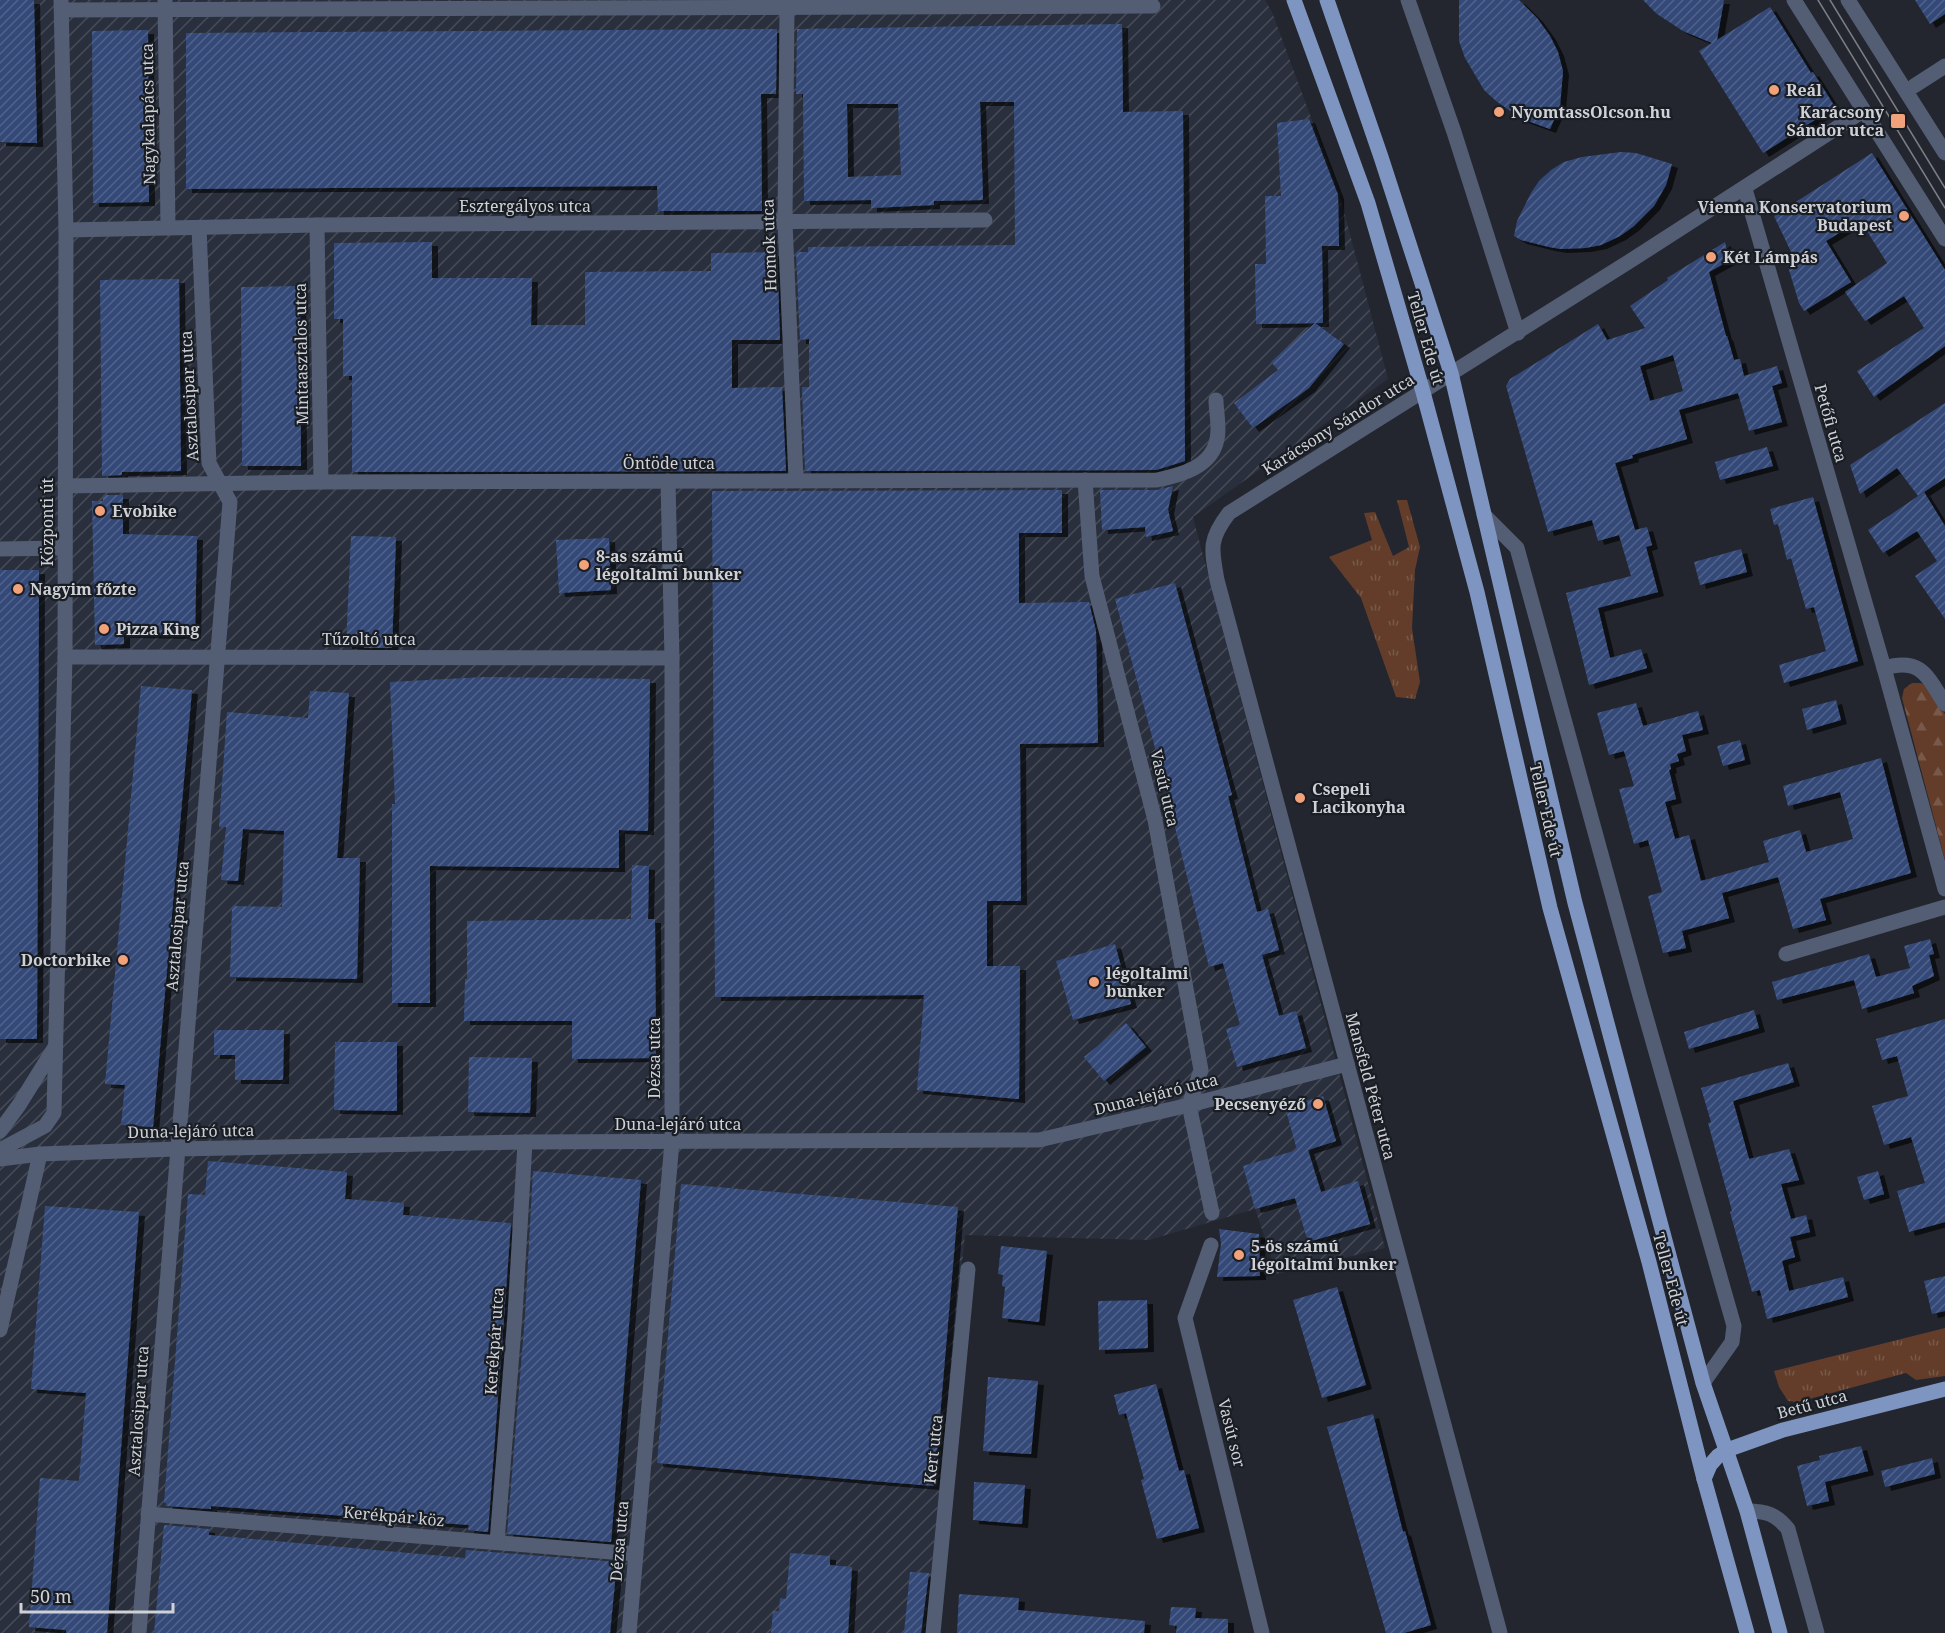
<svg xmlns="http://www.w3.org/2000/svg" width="1945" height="1633" font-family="'Noto Serif',serif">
<defs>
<pattern id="industrial-furrows" width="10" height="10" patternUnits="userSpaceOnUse" patternTransform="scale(1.5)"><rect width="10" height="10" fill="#292f3c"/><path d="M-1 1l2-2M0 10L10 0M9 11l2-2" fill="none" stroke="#474c57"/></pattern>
<pattern id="grass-tufts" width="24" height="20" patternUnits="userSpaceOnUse" patternTransform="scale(1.5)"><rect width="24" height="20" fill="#633d2a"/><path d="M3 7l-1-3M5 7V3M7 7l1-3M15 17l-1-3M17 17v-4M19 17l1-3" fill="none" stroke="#785848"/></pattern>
<pattern id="forest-firs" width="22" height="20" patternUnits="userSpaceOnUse" patternTransform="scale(1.5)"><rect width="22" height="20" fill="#633d2a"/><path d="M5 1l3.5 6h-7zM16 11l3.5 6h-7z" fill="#785848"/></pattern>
<pattern id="building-hatch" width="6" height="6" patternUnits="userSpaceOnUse" patternTransform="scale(1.5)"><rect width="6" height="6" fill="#344a79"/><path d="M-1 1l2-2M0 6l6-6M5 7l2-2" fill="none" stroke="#50638b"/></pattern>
<filter id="shadow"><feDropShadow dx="6" dy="4" stdDeviation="0" flood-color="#0009"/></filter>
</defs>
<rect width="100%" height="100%" fill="#23262e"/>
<!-- industrial -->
<path fill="url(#industrial-furrows)" d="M0 0H1265L1272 12 1340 196 1388 379 1193 517 1385 1248 1277 1274 1255 1209 1149 1240 965 1235 925 1633H0Z"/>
<!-- grass -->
<g fill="url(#grass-tufts)">
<path d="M1397 500H1407L1420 547 1415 570 1412 628 1420 682 1415 699 1396 697 1361 598 1329 557 1372 540 1364 513 1375 512 1393 556 1409 547Z"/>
<path d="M1945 1328V1376L1916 1380 1906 1373 1798 1402 1788 1401 1779 1387 1774 1371Z"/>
</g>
<!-- forest -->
<path fill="url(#forest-firs)" d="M1912 683H1921L1926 685 1945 714V860L1902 698 1904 689Z"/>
<!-- building -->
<g fill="url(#building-hatch)" fill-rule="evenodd" filter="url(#shadow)">
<path d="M0 0H34L37 143 0 142Z"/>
<path d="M1459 0H1519L1537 18 1550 36 1558 52 1563 71 1560 106 1550 129 1522 119 1496 101 1484 90 1465 58 1459 41Z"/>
<path d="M1643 0H1724L1717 40 1770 7 1811 73 1813 72 1835 107 1763 153 1699 51 1712 43 1683 31 1657 14Z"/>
<path d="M1915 0H1945V14L1930 24Z"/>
<path d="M1122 24 1123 112 1183 111 1185 461 1156 470 805 471 802 387H809V339L800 340 796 252H808V247L1015 245 1014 102H980L983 200 934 201V205L871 208V200L804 201 803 94H796L797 29ZM847 104H898L901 175 848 177Z"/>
<path d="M777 29 776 94H761L762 211H658L657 186 186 189V33Z"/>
<path d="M148 30 149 202 93 203 92 31Z"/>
<path d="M1309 119 1338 195 1339 246H1322L1323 323 1256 324 1255 264H1266L1265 196H1281L1277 123Z"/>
<path d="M1621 152 1636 153 1672 164 1666 185 1654 206 1634 226 1620 236 1601 245 1585 248 1561 249 1549 247 1521 240 1514 236 1517 221 1531 193 1539 181 1551 170 1564 162 1582 157Z"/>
<path d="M1872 153 1945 270V346L1874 397 1857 371 1924 328 1904 296 1865 321 1845 292 1887 263 1860 220 1826 241 1851 282 1804 311 1799 303 1786 260 1793 256 1774 216Z"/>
<path d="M432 242V278H532L531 325H585V272L711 271V253L777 252 780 340H732V388L782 387 786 471 352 472V376H343V319H334V243Z"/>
<path d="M1725 242 1729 261 1709 272 1726 336H1727L1734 360 1740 359 1744 376 1777 366 1782 383 1772 386 1782 422 1749 431 1738 393 1679 410 1687 439 1632 455 1633 458 1615 463 1635 530 1647 527 1652 545 1646 547 1658 592 1598 608 1610 658 1641 649 1647 668 1589 685 1566 593 1631 576 1619 535 1598 541 1592 520 1548 532 1506 386 1510 379 1598 324 1607 340 1645 328 1630 306 1668 280 1667 278ZM1673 355 1683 391 1650 401 1640 366Z"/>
<path d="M179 279 181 471 122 472V475L102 476 100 280Z"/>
<path d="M300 286 301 466H242L241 287Z"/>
<path d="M1315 323 1344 344 1309 388 1253 428 1234 403 1278 370 1271 362Z"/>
<path d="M1945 403V478L1918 496 1897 468 1860 494 1850 465Z"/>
<path d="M1767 447 1773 466 1720 480 1715 462Z"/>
<path d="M1173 486 1168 510 1173 531 1146 537 1145 527 1102 530 1100 490H1157Z"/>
<path d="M1062 490V533H1019V603L1089 602 1096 631 1098 743 1020 744 1021 901H987V966H1020L1019 1099 917 1090 924 995 715 997 712 491Z"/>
<path d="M1924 492 1945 526V619L1915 576 1937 561 1917 531 1883 553 1868 530Z"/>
<path d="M103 495H123V534L197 536 195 635 124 634V644L95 645 92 501H103Z"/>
<path d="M1813 497 1858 661 1784 683 1779 665 1826 651 1814 607 1806 609 1791 558 1787 560 1778 524 1774 525 1770 509Z"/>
<path d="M351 536 396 537 392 648H364V646L346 645Z"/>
<path d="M609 538 611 590 559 593 556 540Z"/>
<path d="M1741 549 1747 572 1700 585 1694 562Z"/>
<path d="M0 570H39L37 1039H0Z"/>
<path d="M1175 583 1232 795 1228 796 1257 912 1268 909 1279 950 1262 955 1279 1016 1296 1011 1306 1048 1237 1067 1226 1029 1240 1025 1223 963 1209 967 1174 823 1175 822 1115 599Z"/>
<path d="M484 677 650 679 648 831 619 830V868L430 866V1003H392V804H395L390 682Z"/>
<path d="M141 686 192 690 153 1127 121 1125 125 1085 105 1084Z"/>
<path d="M310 691 349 693 337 858H360L357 979 230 977 232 906 282 907 284 831 243 829 238 881 221 880 226 827H219L227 712 308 718Z"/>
<path d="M1836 700 1841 720 1807 730 1802 709Z"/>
<path d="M1636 703 1643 726 1698 711 1703 730 1682 735 1686 751 1677 754 1679 761 1670 764 1671 769 1669 770 1676 799 1665 802 1675 839 1689 835 1701 881 1769 862 1763 841 1800 830 1806 852 1853 839 1840 792 1788 806 1783 786 1881 758 1911 873 1820 899 1826 920 1793 929 1778 877 1722 893 1729 918 1682 931 1686 948 1663 953 1648 896 1662 892 1648 840 1634 844 1619 789 1634 786 1624 751 1609 755 1597 713Z"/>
<path d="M1740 740 1745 760 1723 766 1717 746Z"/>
<path d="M632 865 649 866 648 919H655L656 1058 572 1059V1021H464L465 979H467V921L631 919Z"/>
<path d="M1930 939 1934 954 1929 955 1934 976 1912 986 1914 993 1862 1009 1854 980 1777 1000 1772 982 1869 954 1876 977 1910 968 1904 946Z"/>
<path d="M1115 944 1131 1004 1073 1020 1056 961Z"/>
<path d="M1754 1010 1759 1028 1689 1049 1684 1032Z"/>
<path d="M1945 1019V1222L1909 1232 1897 1191 1925 1183 1911 1137 1884 1145 1872 1106 1908 1096 1897 1056 1882 1060 1876 1039Z"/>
<path d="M1126 1023 1146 1047 1104 1081 1084 1057Z"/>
<path d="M214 1030H284L283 1080H235V1055H214Z"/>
<path d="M335 1042H397V1111L334 1110Z"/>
<path d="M469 1057 532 1058 530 1113 468 1112Z"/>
<path d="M1788 1063 1794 1082 1733 1101 1749 1159 1789 1149 1799 1180 1781 1184 1791 1219 1806 1215 1810 1232 1790 1237 1795 1257 1782 1261 1789 1291 1843 1277 1848 1297 1767 1319 1760 1290 1752 1292 1730 1212 1732 1211 1708 1123 1711 1122 1701 1088Z"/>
<path d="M1323 1096 1336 1141 1308 1150 1321 1192 1358 1181 1370 1224 1308 1242 1295 1198 1255 1209 1243 1166 1297 1150 1285 1107Z"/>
<path d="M208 1161 347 1172 345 1199 404 1203 403 1215 511 1223 488 1532 468 1530 469 1525 211 1506V1509L166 1506V1503H164L188 1194 205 1195Z"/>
<path d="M533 1171 641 1180 611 1542 507 1534 525 1316Z"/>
<path d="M1878 1171 1884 1194 1864 1200 1857 1177Z"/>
<path d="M681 1184 958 1207 934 1486 657 1463Z"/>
<path d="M45 1206 139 1212 107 1633H66V1630L29 1627 40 1478 79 1481 86 1393 31 1389Z"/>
<path d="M1219 1229 1259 1234 1260 1276 1217 1277 1221 1244Z"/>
<path d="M1001 1246 1047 1251 1039 1322 1002 1318 1005 1287 1002 1286 1003 1275 998 1274Z"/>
<path d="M1945 1276V1311L1932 1314 1924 1281Z"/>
<path d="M1337 1287 1366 1385 1322 1398 1293 1300Z"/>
<path d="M1147 1300 1148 1348 1099 1350 1098 1301Z"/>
<path d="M988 1377 1038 1381 1031 1454 983 1451Z"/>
<path d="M1156 1384 1179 1471 1184 1470 1199 1528 1157 1539 1141 1480 1144 1479 1126 1413 1119 1415 1114 1395Z"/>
<path d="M1373 1414 1403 1532 1405 1531 1431 1625 1404 1633H1386L1327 1427Z"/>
<path d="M1861 1446 1868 1471 1825 1482 1829 1501 1807 1506 1797 1466 1820 1460 1819 1456Z"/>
<path d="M1932 1458 1935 1474 1885 1487 1881 1471Z"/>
<path d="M974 1482 1025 1485 1022 1524 973 1520Z"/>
<path d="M164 1525 209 1529V1535L465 1558 466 1550 617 1562 610 1633H154Z"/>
<path d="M790 1553 830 1556V1565L852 1567 848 1633H771L773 1611H779L780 1598 786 1599Z"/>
<path d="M910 1572 929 1573 921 1633H904Z"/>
<path d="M959 1594 1019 1598 1018 1610 1145 1621 1144 1633H957Z"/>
<path d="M1171 1607 1196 1608 1195 1618 1228 1619V1633H1176L1177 1626 1169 1625Z"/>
</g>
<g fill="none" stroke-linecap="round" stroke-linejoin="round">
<!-- minor -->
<g stroke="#535e74" stroke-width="15">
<path d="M165 0 168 228"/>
<path d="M1408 0 1454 132 1518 333"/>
<path d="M1794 0 1945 239"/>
<path d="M1848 0 1945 153"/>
<path d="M787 8 785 222 796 480"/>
<path d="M62 10 1153 6"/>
<path d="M1914 86 1945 66"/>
<path d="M1745 189 1884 668 1945 889"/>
<path d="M317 225 321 482"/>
<path d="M66 230 317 225 985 220"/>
<path d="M1085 480 1092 576 1155 820 1201 1070 1189 1105 1212 1213"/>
<path d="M65 486 321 482 1157 480C1181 475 1212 467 1217 439 1220 427 1216 412 1216 400"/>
<path d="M1484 515 1517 548 1640 996 1734 1326 1732 1342 1703 1383"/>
<path d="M0 549 65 548"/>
<path d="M65 657 672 658"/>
<path d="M1884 668C1921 657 1927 676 1945 704"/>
<path d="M1786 954 1945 907"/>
<path d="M0 1131 19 1105 55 1047"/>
<path d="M0 1150 45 1126 54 1113 65 657 66 230 61 0"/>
<path d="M0 1159 40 1154 176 1149 525 1142 1039 1140 1189 1105 1347 1064"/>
<path d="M1211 1245 1185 1318 1262 1633"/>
<path d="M0 1330 40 1154"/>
<path d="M1747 1511C1766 1511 1776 1514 1788 1529L1817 1633"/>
<path d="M148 1514 636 1554"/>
<path d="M497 1542 515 1315 525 1142"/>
<path d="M139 1633 230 502 209 463 199 228"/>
<path d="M629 1633 672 1142V658L668 481"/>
<path d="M933 1633 968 1269"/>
<path d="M1500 1633 1217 580C1211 548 1209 539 1229 513L1630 261 1863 111"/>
</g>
<!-- major -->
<g stroke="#7f95c1" stroke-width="15">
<path d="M1294 0 1368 203 1423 392 1477 592 1550 908 1649 1262 1704 1479 1747 1633"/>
<path d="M1327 0 1381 157 1451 373 1575 903 1703 1383 1747 1511 1780 1633"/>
<path d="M1704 1479 1710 1465 1718 1456 1727 1450 1783 1430 1945 1389"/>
</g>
<!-- tram -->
<g stroke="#7b7e84" stroke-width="1.5">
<path d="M1818 0 1945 208"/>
<path d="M1830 0 1945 188"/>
</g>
</g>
<!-- markers -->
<g fill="#f1a27b" stroke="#191d24" stroke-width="2">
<circle cx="1774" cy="90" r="6"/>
<circle cx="1499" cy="112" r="6"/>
<rect x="1890" y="113" width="16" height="16" rx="3"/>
<circle cx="1904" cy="216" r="6"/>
<circle cx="1711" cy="257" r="6"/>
<circle cx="100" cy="511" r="6"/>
<circle cx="584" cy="565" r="6"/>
<circle cx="18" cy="589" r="6"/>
<circle cx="104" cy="629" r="6"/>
<circle cx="1300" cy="798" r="6"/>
<circle cx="123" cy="960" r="6"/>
<circle cx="1094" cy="982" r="6"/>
<circle cx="1318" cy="1104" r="6"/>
<circle cx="1239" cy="1255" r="6"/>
</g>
<g text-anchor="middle" stroke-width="4.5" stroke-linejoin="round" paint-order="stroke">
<!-- poi labels -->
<g font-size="16" font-weight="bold" fill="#cfd1d6" stroke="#191d24" text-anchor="start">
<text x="1786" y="96">Reál</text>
<text x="1511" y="118">NyomtassOlcson.hu</text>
<text x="1884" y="118" text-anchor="end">Karácsony<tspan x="1884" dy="18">Sándor utca</tspan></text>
<text x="1892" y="213" text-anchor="end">Vienna Konservatorium<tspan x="1892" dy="18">Budapest</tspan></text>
<text x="1723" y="263">Két Lámpás</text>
<text x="112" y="517">Evobike</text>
<text x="596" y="562">8-as számú<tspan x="596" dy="18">légoltalmi bunker</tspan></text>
<text x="30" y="595">Nagyim főzte</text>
<text x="116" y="635">Pizza King</text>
<text x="1312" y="795">Csepeli<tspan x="1312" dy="18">Lacikonyha</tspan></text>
<text x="111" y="966" text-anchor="end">Doctorbike</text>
<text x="1106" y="979">légoltalmi<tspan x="1106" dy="18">bunker</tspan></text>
<text x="1306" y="1110" text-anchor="end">Pecsenyéző</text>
<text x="1251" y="1252">5-ös számú<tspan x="1251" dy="18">légoltalmi bunker</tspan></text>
</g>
<!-- street labels -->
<g font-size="16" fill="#cfd1d6" stroke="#191d24">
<text transform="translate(148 114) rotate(-91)" y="6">Nagykalapács utca</text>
<text x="525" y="212">Esztergályos utca</text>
<text transform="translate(769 245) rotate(-92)" y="6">Homok utca</text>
<text transform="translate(1426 338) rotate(74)" y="6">Teller Ede út</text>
<text transform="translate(301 354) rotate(-91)" y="6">Mintaasztalos utca</text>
<text transform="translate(189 396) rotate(-93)" y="6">Asztalosipar utca</text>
<text transform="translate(1831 423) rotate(74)" y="6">Petőfi utca</text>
<text transform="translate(1338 424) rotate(-32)" y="6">Karácsony Sándor utca</text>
<text x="669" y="469">Öntöde utca</text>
<text transform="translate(47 522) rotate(-90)" y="6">Központi út</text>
<text x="369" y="645">Tűzoltó utca</text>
<text transform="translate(1165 788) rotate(77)" y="6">Vasút utca</text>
<text transform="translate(1546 810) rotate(77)" y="6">Teller Ede út</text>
<text transform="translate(177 926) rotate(-85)" y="6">Asztalosipar utca</text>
<text transform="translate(654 1058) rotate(-90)" y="6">Dézsa utca</text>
<text transform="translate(1371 1086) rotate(75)" y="6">Mansfeld Péter utca</text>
<text transform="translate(1156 1094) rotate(-14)" y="6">Duna-lejáró utca</text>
<text x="678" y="1130">Duna-lejáró utca</text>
<text transform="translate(191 1131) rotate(-1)" y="6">Duna-lejáró utca</text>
<text transform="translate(1671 1279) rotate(75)" y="6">Teller Ede út</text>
<text transform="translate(494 1341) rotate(-86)" y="6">Kerékpár utca</text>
<text transform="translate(1812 1404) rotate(-15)" y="6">Betű utca</text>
<text transform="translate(138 1411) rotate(-86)" y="6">Asztalosipar utca</text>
<text transform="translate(1232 1433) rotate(76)" y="6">Vasút sor</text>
<text transform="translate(933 1449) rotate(-84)" y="6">Kert utca</text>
<text transform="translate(394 1516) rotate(5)" y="6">Kerékpár köz</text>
<text transform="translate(619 1541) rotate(-85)" y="6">Dézsa utca</text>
</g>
</g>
<!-- scale -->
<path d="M21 1603v9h152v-9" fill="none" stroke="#cfd1d6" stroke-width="3"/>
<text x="30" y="1603" font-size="18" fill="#cfd1d6" stroke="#191d24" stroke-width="4.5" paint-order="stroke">50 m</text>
</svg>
